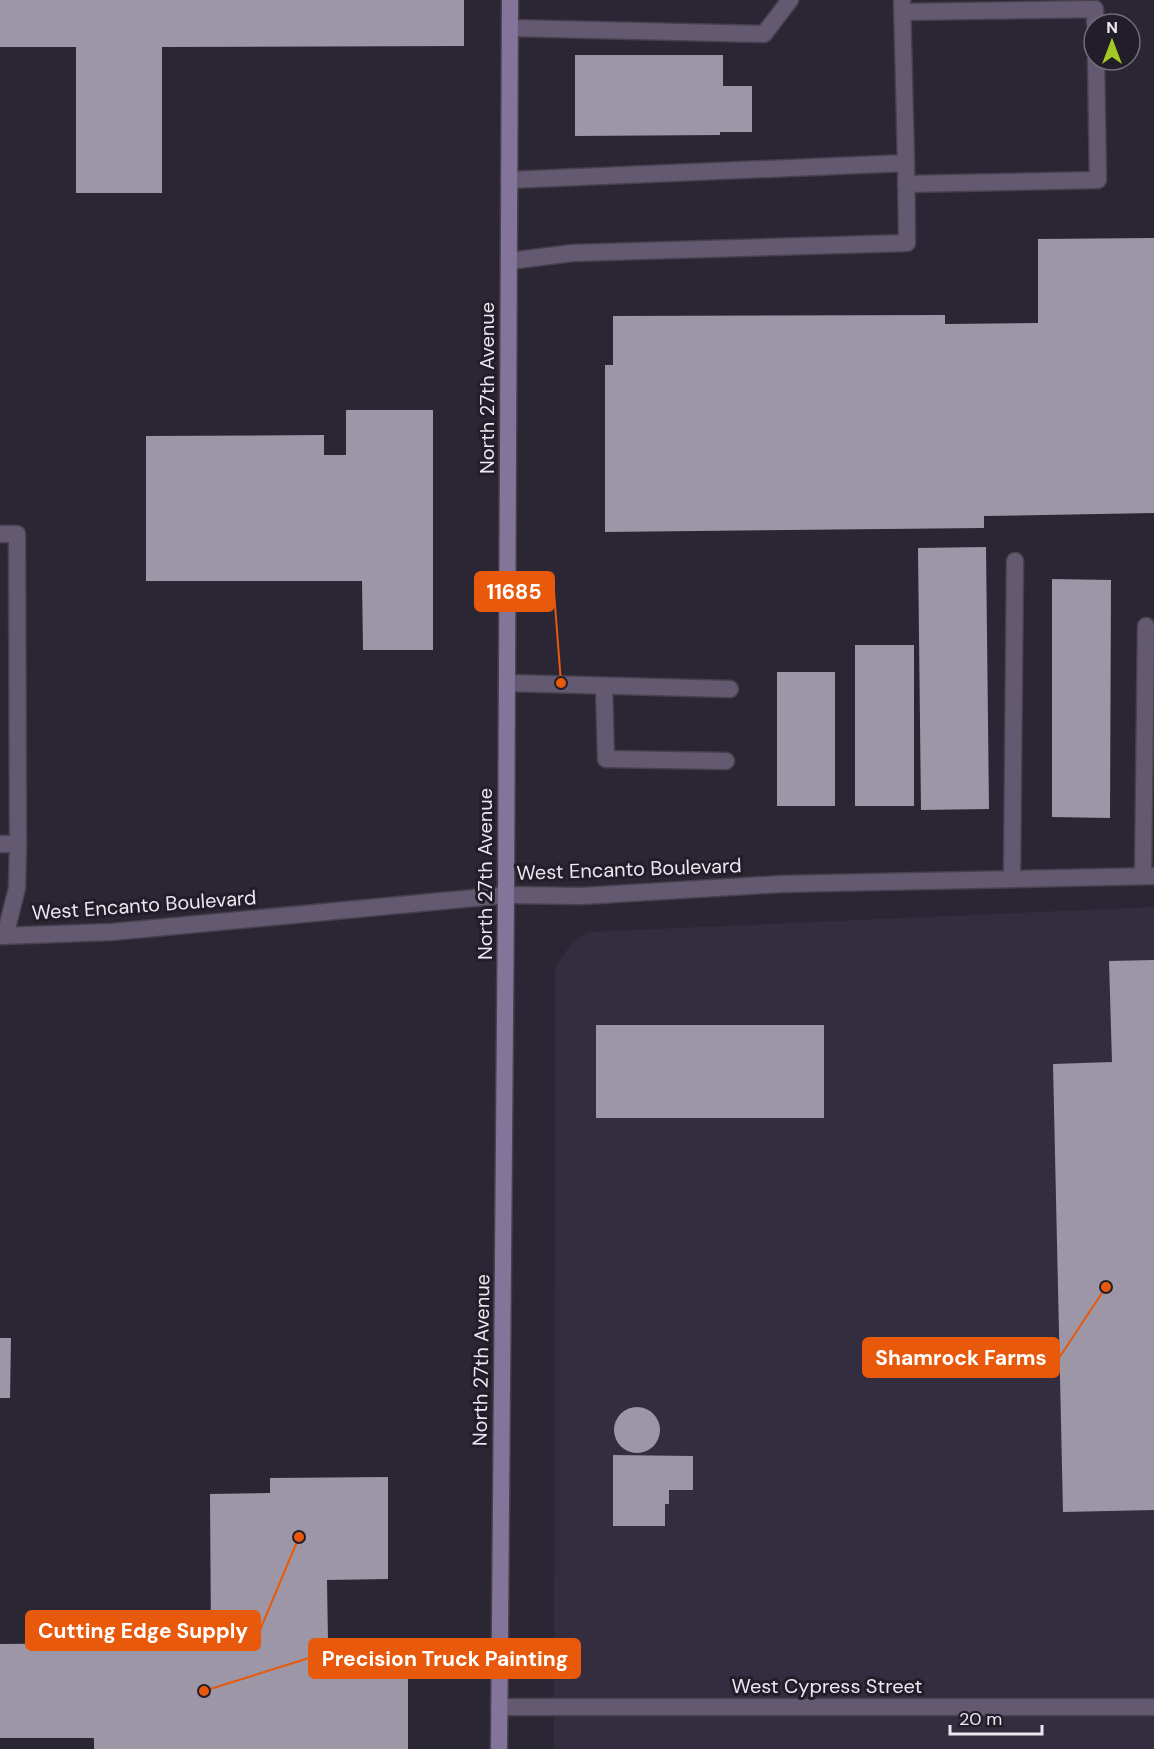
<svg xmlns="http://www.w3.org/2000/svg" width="1154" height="1749" font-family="'DM Sans',sans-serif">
<rect width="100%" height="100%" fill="#2b2633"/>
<!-- built -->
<path fill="#342d40" d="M1154 907V1749H554L555 968 571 944 588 932Z"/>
<!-- building -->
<g fill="#9c96a6">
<path d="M0 0H464V46L162 47V193H76V47H0Z"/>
<path d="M575 55H723V86H752V132H720V135L575 136Z"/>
<path d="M1154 238V513L984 516V528L605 532V365H613V316L945 315V324L1038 323V239Z"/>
<path d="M346 410H433V650H363L362 581H146V436L324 435V455H346Z"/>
<path d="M986 547 989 809 921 810 918 548Z"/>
<path d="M1052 579 1111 580 1110 818 1052 817Z"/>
<rect x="855" y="645" width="59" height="161"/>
<rect x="777" y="672" width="58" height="134"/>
<path d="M1154 960V1510L1063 1512 1053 1064 1112 1062 1109 961Z"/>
<rect x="596" y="1025" width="228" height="93"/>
<path d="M0 1338H11L10 1398H0Z"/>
<circle cx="637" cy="1430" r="23"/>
<path d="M613 1455 693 1456V1490H669V1504H665V1526H613Z"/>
<path d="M388 1477V1579L327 1580 328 1641 408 1642V1749H94V1738H0V1644L211 1642 210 1494 270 1493V1478Z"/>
</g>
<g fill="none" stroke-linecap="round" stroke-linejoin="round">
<defs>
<g id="service">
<path d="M903 12 1095 9V24"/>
<path d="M510 28 764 34 790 0"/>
<path d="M509 180 906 163 902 0"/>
<path d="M906 184 1098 180 1096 60"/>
<path d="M509 261 573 253 907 243 906 163"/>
<path d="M0 534H17L18 844H0"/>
<path d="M507 683 730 689"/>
<path d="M604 686 606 759 726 761"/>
<path d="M1143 876 1146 626"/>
<path d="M1012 879 1015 561"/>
<path d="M5 936 17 888 18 844"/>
</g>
<g id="minor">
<path d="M0 936 112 932 506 895 582 896 781 884 1154 876"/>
<path d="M499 1707H1154"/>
</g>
<path id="secondary" d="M499 1749 506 895 510 0"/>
</defs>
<!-- service casing -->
<use href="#service" stroke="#46414d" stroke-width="19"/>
<!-- minor casing -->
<use href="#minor" stroke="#46414d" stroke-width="19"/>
<!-- secondary casing -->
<use href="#secondary" stroke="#46414d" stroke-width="19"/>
<!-- service -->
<use href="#service" stroke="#635971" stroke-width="16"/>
<!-- minor -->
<use href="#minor" stroke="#635971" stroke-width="16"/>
<!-- secondary -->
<use href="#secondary" stroke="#83749a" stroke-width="16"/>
</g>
<g text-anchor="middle" stroke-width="6" stroke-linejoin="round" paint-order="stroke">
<!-- street labels -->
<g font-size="20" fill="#eae7f0" stroke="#211d29">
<text transform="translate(487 388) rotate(-90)" y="7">North 27th Avenue</text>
<text transform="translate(629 869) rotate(-2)" y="7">West Encanto Boulevard</text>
<text transform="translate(485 874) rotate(-90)" y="7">North 27th Avenue</text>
<text transform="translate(144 905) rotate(-4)" y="7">West Encanto Boulevard</text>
<text transform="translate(481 1360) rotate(-89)" y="7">North 27th Avenue</text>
<text x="827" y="1693">West Cypress Street</text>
</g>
</g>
<!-- callouts -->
<path fill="none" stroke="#e8590c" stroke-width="2" d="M561 683L554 592M1106 1287L1059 1358M299 1537L260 1630M204 1691L309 1658"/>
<g fill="#e8590c" stroke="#211d29" stroke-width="2">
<circle cx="561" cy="683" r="6"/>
<circle cx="1106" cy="1287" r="6"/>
<circle cx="299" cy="1537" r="6"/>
<circle cx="204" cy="1691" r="6"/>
</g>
<g fill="#e8590c" stroke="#e8590c" stroke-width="2">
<rect x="475" y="572" width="79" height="39" rx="6"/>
<rect x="863" y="1338" width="196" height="39" rx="6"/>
<rect x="26" y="1611" width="234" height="39" rx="6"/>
<rect x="309" y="1639" width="271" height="39" rx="6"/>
</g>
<g font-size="21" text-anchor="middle" font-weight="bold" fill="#fff">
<text x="514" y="599">11685</text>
<text x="961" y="1365">Shamrock Farms</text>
<text x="143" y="1638">Cutting Edge Supply</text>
<text x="445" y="1666">Precision Truck Painting</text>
</g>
<!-- north arrow -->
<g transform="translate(1112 42)"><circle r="28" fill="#211d29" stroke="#716e79" stroke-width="1.5"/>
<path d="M0-4.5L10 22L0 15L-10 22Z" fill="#a4c825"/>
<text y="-9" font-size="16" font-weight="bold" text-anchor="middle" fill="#eae7f0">N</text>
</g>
<!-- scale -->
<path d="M950 1725v9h92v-9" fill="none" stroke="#eae7f0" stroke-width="3"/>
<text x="959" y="1725" font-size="18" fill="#eae7f0" stroke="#211d29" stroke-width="4.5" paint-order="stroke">20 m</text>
</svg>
